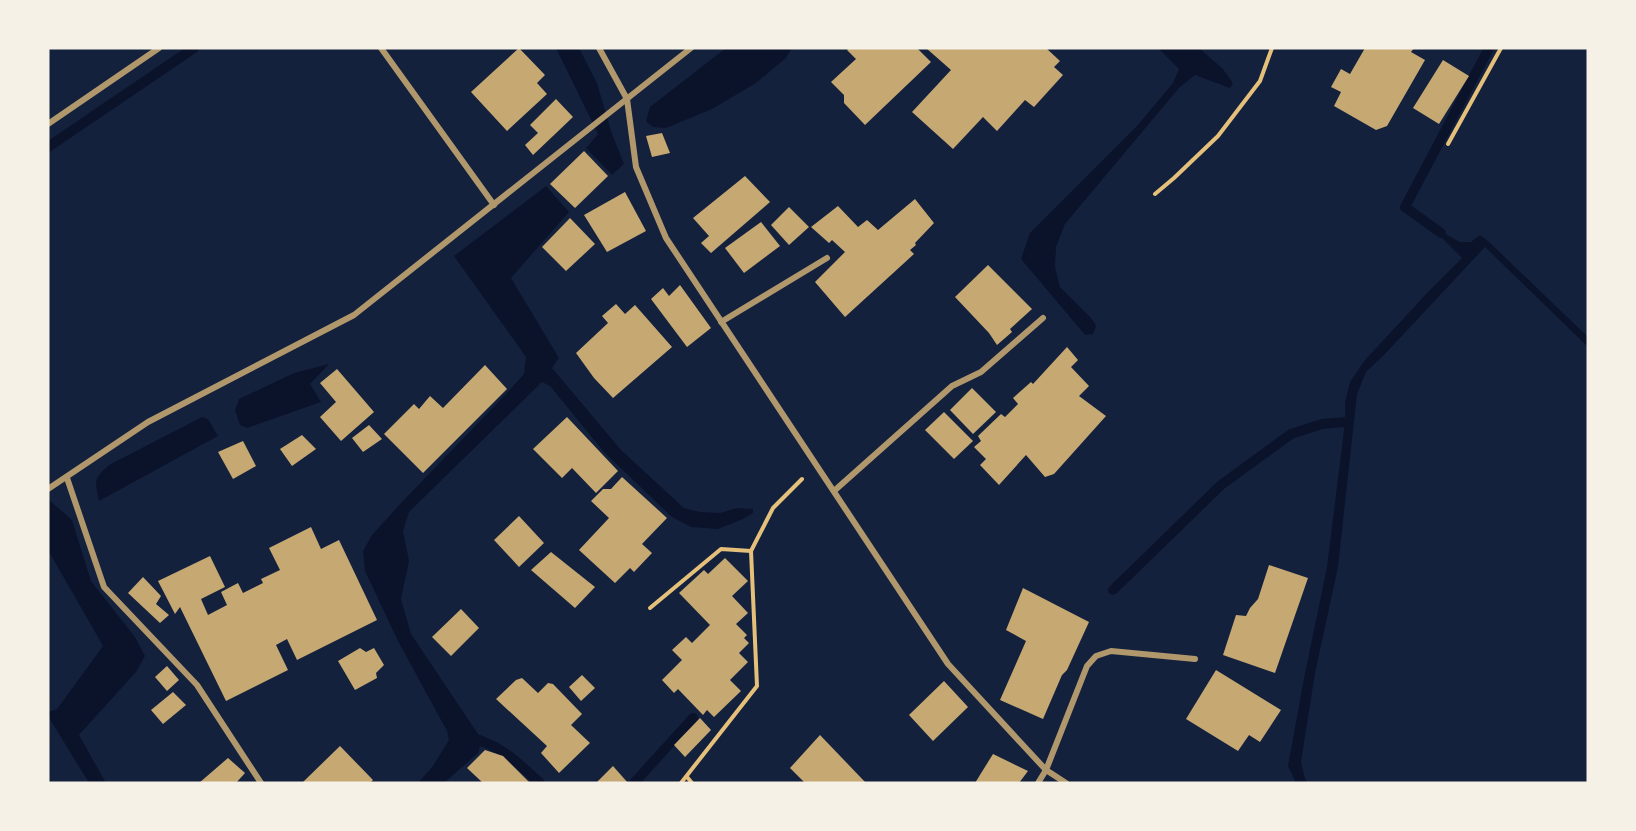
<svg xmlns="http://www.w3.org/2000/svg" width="1636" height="831" font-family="'Exo 2',sans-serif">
<rect width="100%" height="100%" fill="#14213d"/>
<!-- water -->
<g fill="#0b132b">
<path d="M556 48H579L597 83 611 131 624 164 612 175 586 148 598 134Z"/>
<path d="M726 48H792L786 58 756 83 712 109 666 128 653 127 646 121 650 107Z"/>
<path d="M1158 48H1199L1222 68 1233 83 1230 88 1195 75 1179 88 1065 224 1056 247 1055 267 1060 287 1092 319 1096 326 1093 334 1085 335 1021 259 1030 233 1137 126 1173 83 1179 69Z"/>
<path d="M546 186 569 212 511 278 559 358 552 368 621 450 684 508 700 512 720 513 737 508 753 509V513L743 519 718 529 691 527 672 517 604 452 550 386 542 382 409 512 403 531 409 561 401 599 411 634 482 740 478 753 444 783H418L433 766 449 740 447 731 398 641 365 571 363 551 372 535 401 503 506 394 524 374 526 357 454 256Z"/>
<path d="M1429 225 1460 242H1471L1480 235 1489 242 1588 337V347L1485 247 1384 355 1366 372 1357 394 1338 567 1315 673 1301 762 1305 779 1308 783H1296L1288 766 1304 678 1327 567 1345 422V402L1350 382 1365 360 1428 292 1462 258Z"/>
<path d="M329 364 310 384 321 402 247 428 240 425 235 410 239 399 294 373Z"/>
<path d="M202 417 208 419 218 436 99 501C95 481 93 479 109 465Z"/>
<path d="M49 500 72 520 91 581 135 637 145 656 136 672 79 735 106 783H89L48 716V712L57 709 103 646 48 550Z"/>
</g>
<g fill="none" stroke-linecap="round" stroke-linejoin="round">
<!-- stream -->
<g stroke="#0b132b" stroke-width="10">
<path d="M48 147 194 48"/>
<path d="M1441 233 1405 207 1489 48"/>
<path d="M1113 590 1221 485 1291 434 1322 424 1345 422"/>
<path d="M468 737C500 744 517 762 540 783"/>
<path d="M634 783 693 718"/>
</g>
</g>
<!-- building -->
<g fill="#c6a872">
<path d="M519 48 545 75 537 83 547 94 507 131 471 92Z"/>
<path d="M849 48H917L931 62 865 125 844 103V95L831 82 856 59 847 50Z"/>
<path d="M926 48H1046L1060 61 1054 67 1063 75 1034 107 1025 100 997 131 983 117 953 149 912 112 951 70Z"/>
<path d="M1365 48H1414L1411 52 1425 60 1387 126 1376 130 1334 106 1341 92 1331 87 1341 69 1350 74Z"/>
<path d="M1443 60 1469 76 1439 124 1413 108Z"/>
<path d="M556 99 573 117 533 155 525 145 538 133 530 125Z"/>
<path d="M662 133 670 153 652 157 646 136Z"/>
<path d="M584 151 608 176 575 208 550 184Z"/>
<path d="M745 176 770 202 711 253 701 243 709 236 693 218Z"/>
<path d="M625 192 646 231 607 252 584 215Z"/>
<path d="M915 199 934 223 915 243 916 245 910 250 914 254 845 317 815 282 845 252 832 240 829 243 811 227 838 206 858 227 867 220 878 230Z"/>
<path d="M789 207 809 227 789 245 771 225Z"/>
<path d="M570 218 595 244 566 271 542 247Z"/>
<path d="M761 222 780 246 744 273 725 248Z"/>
<path d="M988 265 1032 309 1010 329 1012 332 997 345 989 333 955 297Z"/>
<path d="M680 285 711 328 687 347 651 299 663 288 669 296Z"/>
<path d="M616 304 625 314 635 305 672 347 613 398 594 378 576 353 608 323 602 316Z"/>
<path d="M1067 347 1078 360 1071 367 1089 386 1079 396 1106 416 1054 474 1045 477 1026 455 999 485 980 465 986 459 974 447 981 441 978 436 1001 414 1005 417 1018 404 1013 398 1031 382 1033 384Z"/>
<path d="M485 365 507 389 423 473 384 434 414 404 419 409 430 396 443 408Z"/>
<path d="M337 369 374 412 341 441 320 417 336 402 320 383Z"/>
<path d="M972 388 996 412 973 434 950 410Z"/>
<path d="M944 412 973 441 954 459 925 430Z"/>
<path d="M567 417 618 471 596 493 572 468 562 478 533 449Z"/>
<path d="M369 425 382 439 363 452 352 438Z"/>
<path d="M302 435 316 449 292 466 280 449Z"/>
<path d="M243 441 256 466 233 479 218 452Z"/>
<path d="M622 477 667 518 642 544 652 553 634 572 630 568 615 583 579 550 609 518 591 501 603 489H611Z"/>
<path d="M519 516 544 543 519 567 494 540Z"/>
<path d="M311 527 321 549 339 540 377 620 297 660 287 639 276 645 288 670 226 701 180 607 175 614 158 581 210 556 225 587 201 599 208 615 227 605 221 592 238 583 243 593 263 583 261 579 280 570 269 548Z"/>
<path d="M551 552 595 587 575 608 531 570Z"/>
<path d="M725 558 748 581 732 596 748 613 736 624 747 635 744 638 749 643 739 653 748 662 730 680 741 691 714 717 707 710 703 715 678 689 674 693 662 680 682 660 672 650 686 637 692 643 710 625 679 593 704 570 708 574Z"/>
<path d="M1269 565 1308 578 1275 673 1223 655 1236 615 1246 616 1250 608 1258 599Z"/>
<path d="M143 577 161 596 156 604 169 615 160 623 128 593Z"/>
<path d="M1023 588 1089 622 1067 670 1062 675 1043 719 1000 700 1026 641 1006 630Z"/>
<path d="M461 609 479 628 451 656 432 637Z"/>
<path d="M360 648 366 652 374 648 384 665 376 673 377 678 355 690 338 661Z"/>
<path d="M167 666 179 680 167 691 155 677Z"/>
<path d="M1216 670 1281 710 1260 742 1249 735 1238 751 1186 719Z"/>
<path d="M582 675 595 688 581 701 569 687Z"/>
<path d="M522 678 538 693 548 683 553 684 582 714 571 725 590 743 559 773 541 753 547 746 496 699 516 680Z"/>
<path d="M944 681 968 707 933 741 909 715Z"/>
<path d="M173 692 186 705 163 724 151 710Z"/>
<path d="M700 718 711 730 685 757 674 745Z"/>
<path d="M820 735 866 783H805L790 768Z"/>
<path d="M340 746 373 780 370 783H302Z"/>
<path d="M485 750 503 756 530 783H483L467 768Z"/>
<path d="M993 754 1028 771 1019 783H975Z"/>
<path d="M228 758 245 773 236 783H199Z"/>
<path d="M613 766 628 783H596Z"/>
</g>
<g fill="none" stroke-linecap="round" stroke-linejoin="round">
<!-- path -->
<g stroke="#e5c07b" stroke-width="4">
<path d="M1448 144 1501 48"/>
<path d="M1155 194 1174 178 1218 136 1260 81 1272 48"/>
<path d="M650 608 721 549 751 551"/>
<path d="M687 777 692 783"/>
<path d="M681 783 757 686 751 551 773 508 802 479"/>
</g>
<!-- minor -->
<g stroke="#b1986c" stroke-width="6">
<path d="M381 48 494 205"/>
<path d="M599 48 627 99 636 167 666 238 948 664 1046 770 1066 783"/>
<path d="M48 124 159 48"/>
<path d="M721 322 827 258"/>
<path d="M67 478 104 587 197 685 261 783"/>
<path d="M48 489 148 422 354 315 691 48"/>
<path d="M834 491 952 386 981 372 1043 318"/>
<path d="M1038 783 1046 770 1087 666 1096 656 1111 651 1195 659"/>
</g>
</g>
<!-- border -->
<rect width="1636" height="831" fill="none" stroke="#f6f1e7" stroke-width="99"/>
</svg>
